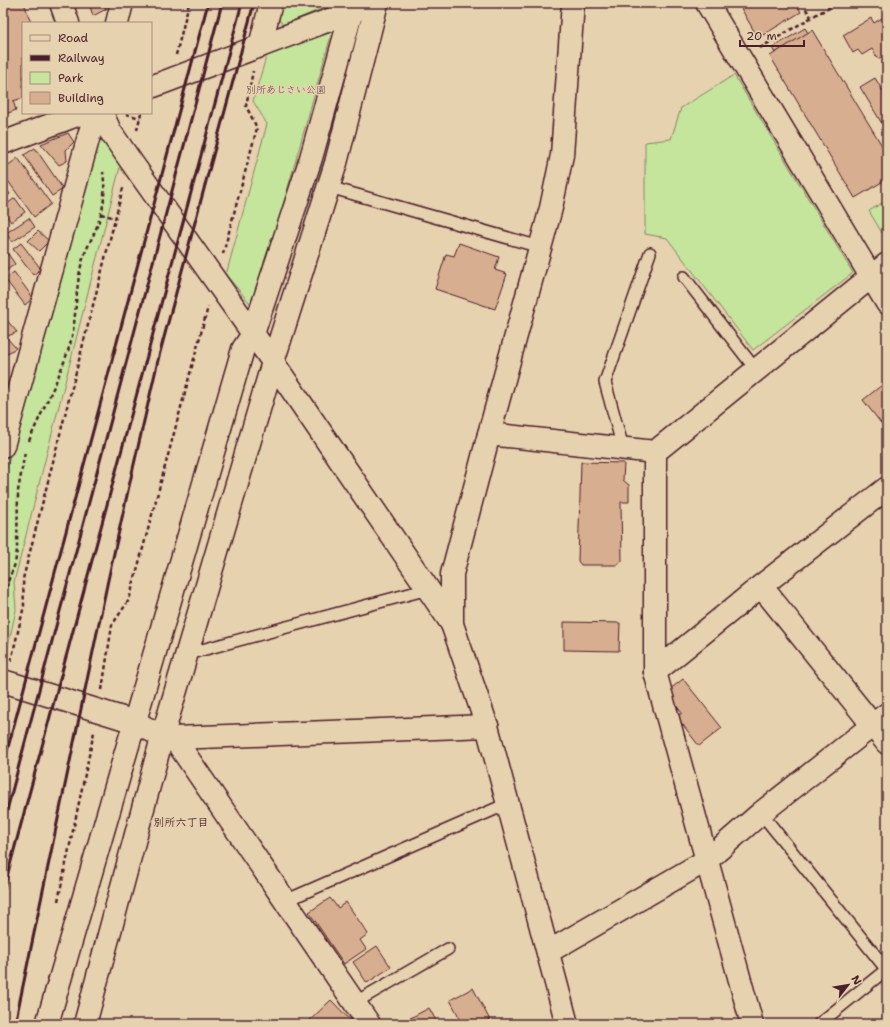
<svg xmlns="http://www.w3.org/2000/svg" width="890" height="1027" font-family="'Shantell Sans','Klee One',sans-serif">
<rect width="100%" height="100%" fill="#e7d2b0"/>
<filter id="ink" filterUnits="userSpaceOnUse"><feTurbulence type="fractalNoise" baseFrequency=".025" numOctaves="2"/><feDisplacementMap in="SourceGraphic" scale="8" xChannelSelector="R" yChannelSelector="G"/><feConvolveMatrix kernelMatrix="1 2 1 2 8 2 1 2 1" color-interpolation-filters="sRGB"/></filter>
<g filter="url(#ink)">
<!-- green -->
<g fill="#c5e49c" stroke="#888264">
<path d="M279 3H335L283 25 276 15Z"/>
<path d="M332 32 254 308 226 275 267 124 253 101 267 54Z"/>
<path d="M734 75 853 273 753 350 667 238 645 234V142L671 139 681 108Z"/>
<path d="M105 140 121 163 14 582 16 610 6 655 3 658V482L95 141Z"/>
<path d="M887 200V230L882 233 869 211Z"/>
</g>
<!-- building -->
<g fill="#d8ae90" stroke="#4a1f2b">
<path d="M3 3H24L31 23H23V98L13 101 16 110 3 115Z"/>
<path d="M89 3H106V9L93 16Z"/>
<path d="M738 3H796L801 12 758 38Z"/>
<path d="M887 15V53L878 59 872 49 862 55 858 50 853 53 843 35 871 18 874 23Z"/>
<path d="M805 28 808 33 775 53 772 48Z"/>
<path d="M812 30 887 154V179L855 198 770 56Z"/>
<path d="M875 78 887 98V132L860 87Z"/>
<path d="M68 133 74 142 66 150 67 161 59 165 41 144Z"/>
<path d="M35 148 63 189 52 196 24 155Z"/>
<path d="M18 158 51 204 34 217 3 174V169Z"/>
<path d="M3 184 10 194 3 199Z"/>
<path d="M15 198 25 212 11 222 3 211V207Z"/>
<path d="M29 218 35 227 12 242 6 233Z"/>
<path d="M38 231 49 241 39 251 28 241Z"/>
<path d="M21 243 41 269 33 275 13 249Z"/>
<path d="M459 243 499 257 495 270 507 274 495 309 435 289 446 254 454 256Z"/>
<path d="M8 254 15 264 3 273V258Z"/>
<path d="M14 272 33 298 25 305 5 279Z"/>
<path d="M3 316 17 332 6 337 16 348 3 356Z"/>
<path d="M887 381V425L884 427 863 400Z"/>
<path d="M581 462 624 463 623 480 629 485V502H621L622 561 617 565H581L578 561Z"/>
<path d="M564 622 620 623 619 651 564 650Z"/>
<path d="M683 679 722 728 699 746 677 717 682 713 671 699 674 696 669 690Z"/>
<path d="M330 898 338 908 346 902 368 934 360 940 366 949 344 964 309 912Z"/>
<path d="M377 946 391 967 367 983 353 962Z"/>
<path d="M473 988 492 1024H463L450 1000Z"/>
<path d="M331 1000 354 1024H306Z"/>
<path d="M429 1008 438 1024H404L403 1022Z"/>
</g>
<g fill="none" stroke-linecap="round" stroke-linejoin="round">
<defs>
<g id="service">
<path d="M329 187 540 247"/>
<path d="M684 277 756 370"/>
<path d="M623 448 605 382 650 253"/>
<path d="M187 654 428 589"/>
<path d="M761 813 887 970"/>
<path d="M285 901 509 803"/>
<path d="M354 1003 448 949"/>
<path d="M819 1024 887 969"/>
</g>
<g id="minor">
<path d="M707 3 887 303"/>
<path d="M117 23 122 3"/>
<path d="M260 46 271 3"/>
<path d="M151 87 361 8"/>
<path d="M3 143 82 113"/>
<path d="M489 434 655 452 887 264"/>
<path d="M3 446 92 125 96 113"/>
<path d="M655 452V672L752 1024"/>
<path d="M761 586 887 743"/>
<path d="M655 672 761 586 887 488"/>
<path d="M3 681 135 722 152 731 174 738 487 726"/>
<path d="M174 738 369 1024"/>
<path d="M548 952 707 860 761 813 887 714"/>
<path d="M47 1024 243 349 253 334 311 158 354 3"/>
<path d="M85 1024 163 734 273 362 336 163 377 3"/>
</g>
<g id="tertiary">
<path d="M61 3 68 23"/>
<path d="M102 113 110 131 130 160 266 352 452 624"/>
<path d="M567 1024 487 726 452 624V574L489 434 551 208 562 155 573 3"/>
</g>
</defs>
<!-- service casing -->
<use href="#service" stroke="#4a1f2b" stroke-width="14"/>
<!-- minor casing -->
<use href="#minor" stroke="#4a1f2b" stroke-width="25"/>
<!-- tertiary casing -->
<use href="#tertiary" stroke="#4a1f2b" stroke-width="25"/>
<!-- path -->
<g stroke="#4a1f2b" stroke-width="2.5" stroke-dasharray="4 3" stroke-linecap="butt">
<path d="M802 3 811 17"/>
<path d="M760 48 817 14 840 3"/>
<path d="M176 55 189 3"/>
<path d="M126 114 140 118"/>
<path d="M137 130 141 113"/>
<path d="M101 214 115 218"/>
<path d="M223 254 257 128 246 106 253 71"/>
<path d="M29 441C43 408 61 376 71 341 77 315 75 288 82 262 86 247 96 233 100 217 105 203 105 187 103 172"/>
<path d="M3 594 15 564 17 550 18 491 25 452"/>
<path d="M11 661 24 606 23 579 123 188"/>
<path d="M102 690 112 625 129 600 208 307"/>
<path d="M58 901 94 732"/>
</g>
<!-- service -->
<use href="#service" stroke="#e7d2b0" stroke-width="11"/>
<!-- minor -->
<use href="#minor" stroke="#e7d2b0" stroke-width="22"/>
<!-- tertiary -->
<use href="#tertiary" stroke="#e7d2b0" stroke-width="22"/>
<!-- rail -->
<g stroke="#4a1f2b" stroke-width="3">
<path d="M3 766 208 3"/>
<path d="M3 825 222 3"/>
<path d="M3 891 242 3"/>
<path d="M15 1024 108 580 132 473 159 356 254 3"/>
</g>
</g>
</g>
<g text-anchor="middle" stroke-width="3" stroke-linejoin="round" paint-order="stroke">
<!-- park labels -->
<g font-size="10" fill="#5c3d3c" stroke="#e7d2b0">
<text x="286" y="93">別所あじさい公園</text>
</g>
<!-- neighbourhood labels -->
<g font-size="11" font-weight="bold" fill="#4a1f2b" stroke="#e7d2b0">
<text x="181" y="826">別所六丁目</text>
</g>
</g>
<!-- margin -->
<rect width="890" height="1027" fill="none" stroke="#e7d2b0" stroke-width="16"/>
<rect x="8" y="8" width="874" height="1011" fill="none" stroke="#4a1f2b" stroke-width="1.5" filter="url(#ink)"/>
<!-- legend -->
<rect x="22" y="22" width="130" height="92" fill="#e7d2b0" stroke="#a88a7b"/>
<rect x="30" y="35" width="20" height="6" fill="#e7d2b0" stroke="#a88a7b"/>
<text x="58" y="42" font-size="12" fill="#4a1f2b">Road</text>
<rect x="30" y="55" width="20" height="6" fill="#4a1f2b" stroke="#a88a7b"/>
<text x="58" y="62" font-size="12" fill="#4a1f2b">Railway</text>
<rect x="30" y="72" width="20" height="12" fill="#c5e49c" stroke="#a88a7b"/>
<text x="58" y="82" font-size="12" fill="#4a1f2b">Park</text>
<rect x="30" y="92" width="20" height="12" fill="#d8ae90" stroke="#a88a7b"/>
<text x="58" y="102" font-size="12" fill="#4a1f2b">Building</text>
<!-- north arrow -->
<g transform="translate(848 985) rotate(59)" stroke="#e7d2b0" stroke-width="3" paint-order="stroke">
<path d="M0-3L7 15L0 10L-7 15Z" fill="#4a1f2b"/>
<text y="-6" font-size="11" font-weight="bold" text-anchor="middle" fill="#4a1f2b">N</text>
</g>
<!-- scale -->
<path d="M740 40v6h64v-6" fill="none" stroke="#4a1f2b" stroke-width="2"/>
<text x="746" y="40" font-size="12" fill="#4a1f2b" stroke="#e7d2b0" stroke-width="3" paint-order="stroke">20 m</text>
</svg>
